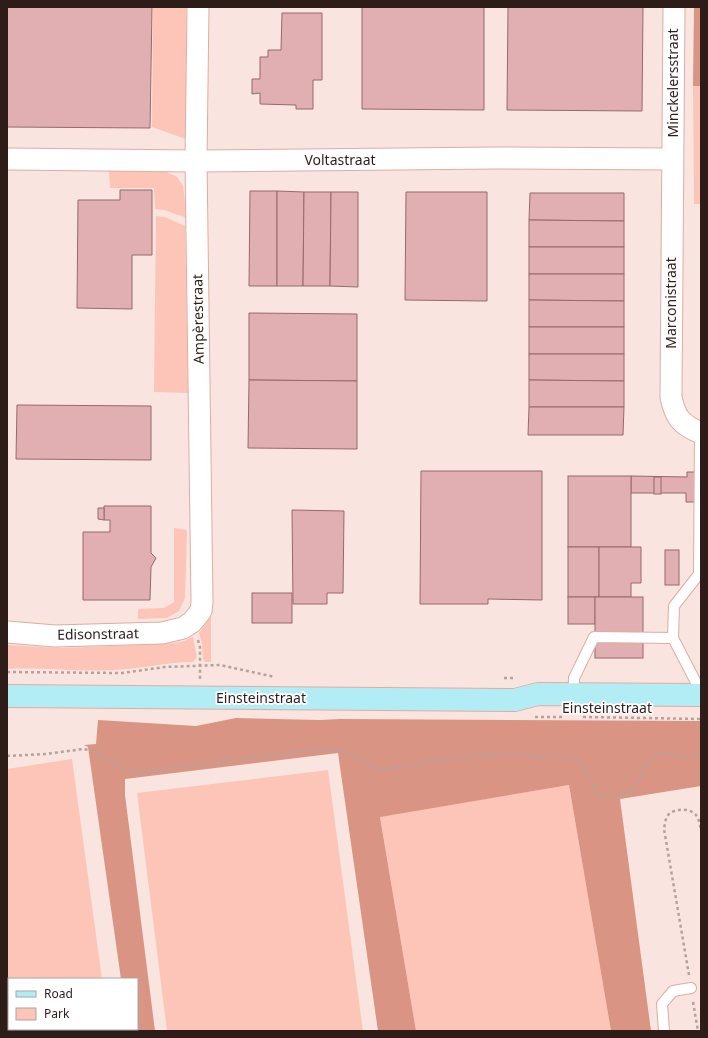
<svg xmlns="http://www.w3.org/2000/svg" width="708" height="1038" font-family="'Noto Sans',sans-serif">
<rect width="100%" height="100%" fill="#f9e4df"/>
<!-- green -->
<g fill="#fcc5b7">
<path d="M153 7H186V139L152 127Z"/>
<path d="M693 86H701V204H694Z"/>
<path d="M109 171 167 172 177 177 183 186 187 218 164 210 155 209 154 188H110Z"/>
<path d="M156 216 165 217 185 226 188 393 154 392Z"/>
<path d="M174 528 187 530 185 598 179 611 167 618 138 619V609L164 608 174 602Z"/>
<path d="M211 610V662H205L203 659 202 644 199 633 208 620Z"/>
<path d="M193 637 197 657 193 662C167 662 141 669 114 670 79 672 43 667 7 669V645L60 648 167 644 184 641Z"/>
<path d="M72 759 102 979H9V1029H109L110 1031H7V769Z"/>
<path d="M328 770 363 1031H167L137 793Z"/>
<path d="M569 785 611 1031H416L380 816Z"/>
</g>
<!-- forest -->
<g fill="#d99483">
<path d="M694 7H701V86H693Z"/>
<path d="M236 718 320 720 340 719 701 721V786L620 799 651 1031H611L569 785 380 817 416 1031H378L338 753 125 779V795L155 1031H128V1029H137V979H121L88 747 84 745 96 744 98 720 196 726Z"/>
</g>
<!-- building -->
<g fill="#e1afb2" stroke="#97696c">
<path d="M7 7H152L150 128 7 127Z"/>
<path d="M362 7H484V110L362 109Z"/>
<path d="M508 7H643L642 111 507 110Z"/>
<path d="M282 13H322V80H313V109H296V105L260 104V93L252 94V79H260V57H268V50H281Z"/>
<path d="M120 190H152V255H132V309L77 308 78 200H120Z"/>
<path d="M250 191H277V286H249Z"/>
<path d="M277 191 304 192 303 286H277Z"/>
<path d="M304 192H331L330 286H303Z"/>
<path d="M331 192H358V287L330 286Z"/>
<path d="M406 192H487V301L405 300Z"/>
<path d="M530 193H624V221L529 220Z"/>
<path d="M529 220 624 221V247H529Z"/>
<rect x="529" y="247" width="95" height="27"/>
<path d="M529 274H624V301L529 300Z"/>
<path d="M529 300 624 301V327H529Z"/>
<path d="M249 313 357 314V381L249 380Z"/>
<rect x="529" y="327" width="95" height="27"/>
<path d="M529 354H624V381L529 380Z"/>
<path d="M249 380 357 381V449L248 448Z"/>
<path d="M529 380 624 381V407H529Z"/>
<path d="M17 405 151 406V460L16 459Z"/>
<path d="M529 407H624L623 435H528Z"/>
<path d="M421 471H542V600L488 599V604H420Z"/>
<path d="M687 472H701V502H686V493H631V476L687 477Z"/>
<rect x="568" y="476" width="63" height="71"/>
<rect x="654" y="477" width="7" height="17"/>
<path d="M104 506H151V553L156 558 151 567 150 600H83V532H110V520H104Z"/>
<path d="M98 508H104V520L98 519Z"/>
<path d="M292 510 344 511 343 593H327V604H293Z"/>
<rect x="568" y="547" width="31" height="50"/>
<path d="M599 547H641V583H631V597H599Z"/>
<rect x="665" y="550" width="14" height="35"/>
<rect x="252" y="593" width="40" height="30"/>
<rect x="568" y="597" width="27" height="27"/>
<rect x="595" y="597" width="48" height="61"/>
</g>
<g fill="none" stroke-linecap="round" stroke-linejoin="round">
<defs>
<g id="lane">
<path d="M673 638 674 606 699 574 700 432"/>
<path d="M573 708 574 678 594 637 673 638 701 692"/>
<path d="M664 1031 662 1004 673 991 691 988"/>
</g>
<g id="street">
<path d="M674 7 671 397C675 417 681 425 701 433"/>
<path d="M7 159 196 161 495 158 672 159"/>
<path d="M7 632 55 636 162 633 183 628 192 622 201 611 202 602 196 161 198 7"/>
</g>
<path id="secondary" d="M7 696 515 700 538 694 701 695"/>
</defs>
<!-- lane casing -->
<use href="#lane" stroke="#deada1" stroke-width="12"/>
<!-- street casing -->
<use href="#street" stroke="#deada1" stroke-width="23"/>
<!-- secondary casing -->
<use href="#secondary" stroke="#deada1" stroke-width="24"/>
<!-- path -->
<g stroke="#b6a29d" stroke-width="2.5" stroke-dasharray="3 3" stroke-linecap="butt">
<path d="M198 640 200 647V679"/>
<path d="M7 672 122 673 165 667 220 665 275 677"/>
<path d="M504 678H515"/>
<path d="M535 717H562"/>
<path d="M583 717 701 719"/>
<path d="M7 756 46 754 83 749 90 750 124 769 141 772 277 754 326 749 339 750 350 754 373 767 384 769C425 763 466 755 507 754 519 753 531 756 544 757 558 757 566 755 580 761 587 773 591 786 601 796 618 798 635 793 642 775 645 767 646 759 655 755 663 750 673 755 682 756 688 757 695 756 701 755"/>
<path d="M689 975 664 829C665 824 665 818 669 814 676 808 690 808 696 815 699 819 700 825 701 830"/>
<path d="M693 1002 698 1031"/>
</g>
<!-- lane -->
<use href="#lane" stroke="#fff" stroke-width="10"/>
<!-- street -->
<use href="#street" stroke="#fff" stroke-width="21"/>
<!-- secondary -->
<use href="#secondary" stroke="#b2edf6" stroke-width="22"/>
</g>
<g text-anchor="middle" stroke-width="3.5" stroke-linejoin="round" paint-order="stroke">
<!-- street labels -->
<g font-size="14" fill="#2e1c18" stroke="#fff">
<text transform="translate(673 83) rotate(-90)" y="5">Minckelersstraat</text>
<text x="340" y="165">Voltastraat</text>
<text transform="translate(671 303) rotate(-90)" y="5">Marconistraat</text>
<text transform="translate(198 319) rotate(-91)" y="5">Ampèrestraat</text>
<text transform="translate(98 634) rotate(-1)" y="5">Edisonstraat</text>
<text x="261" y="703">Einsteinstraat</text>
<text x="607" y="713">Einsteinstraat</text>
</g>
</g>
<!-- border -->
<rect width="708" height="1038" fill="none" stroke="#2e1c18" stroke-width="16"/>
<!-- legend -->
<rect x="8" y="978" width="130" height="52" fill="#ffffff" stroke="#aba4a3"/>
<rect x="16" y="991" width="20" height="6" fill="#b2edf6" stroke="#aba4a3"/>
<text x="44" y="998" font-size="12" fill="#2e1c18">Road</text>
<rect x="16" y="1008" width="20" height="12" fill="#fcc5b7" stroke="#aba4a3"/>
<text x="44" y="1018" font-size="12" fill="#2e1c18">Park</text>
</svg>
